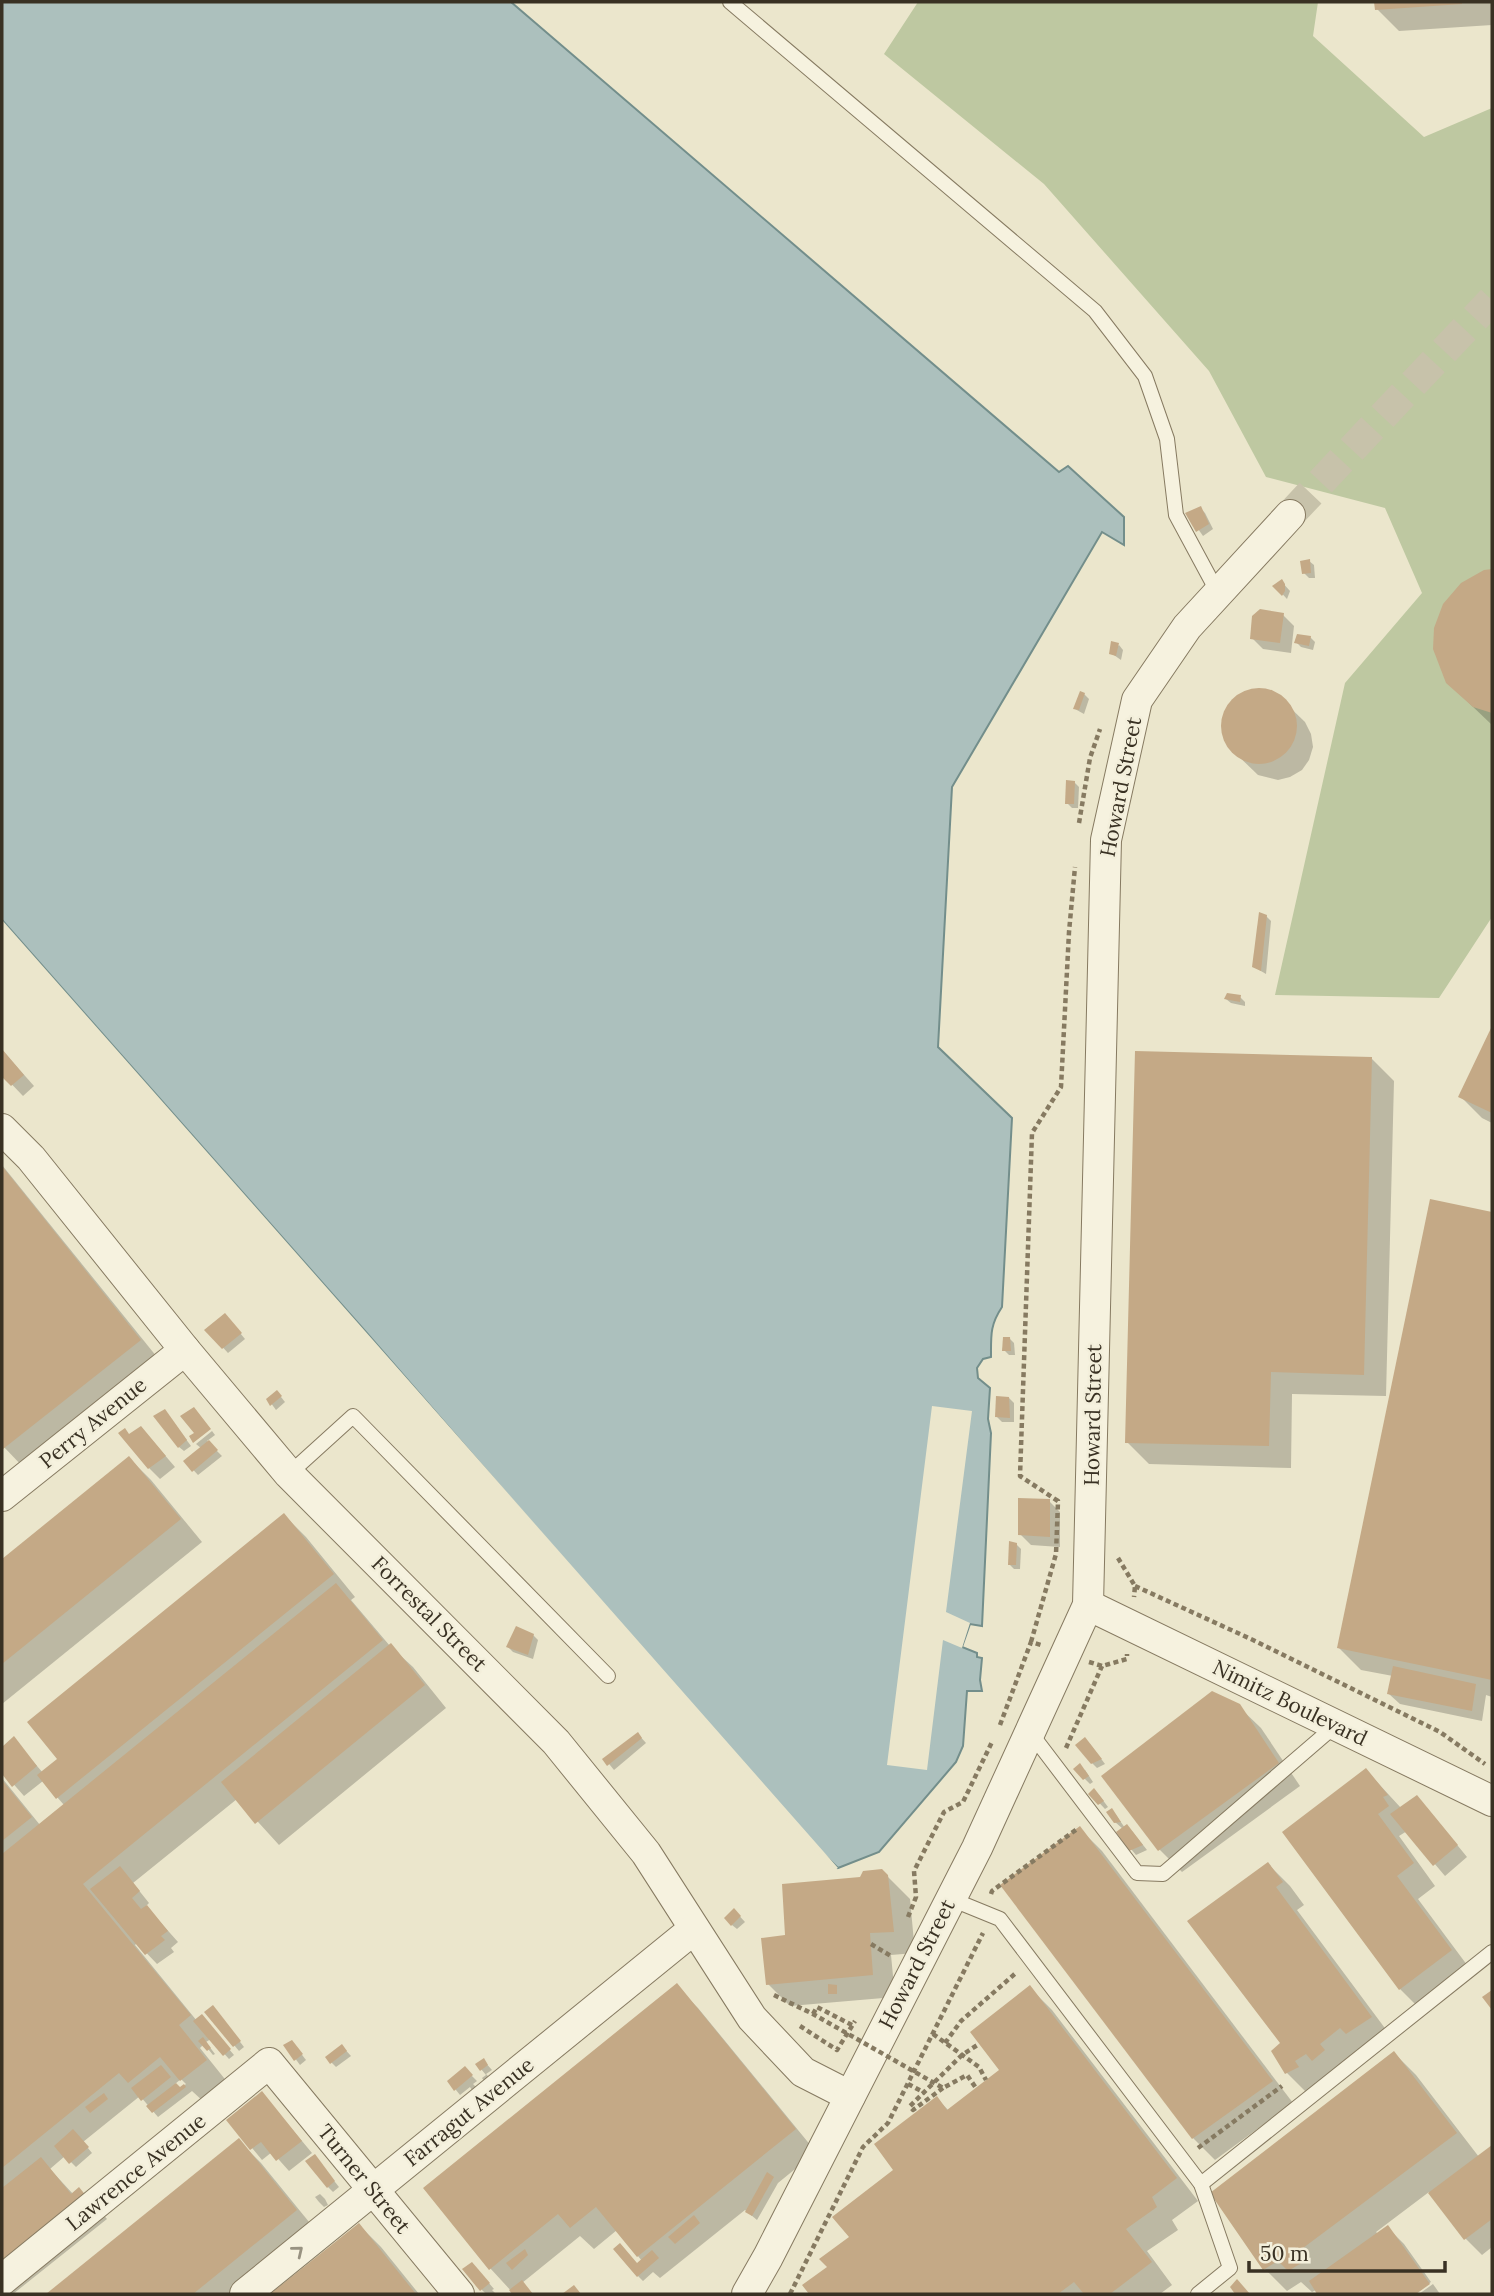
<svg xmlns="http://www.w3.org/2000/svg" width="1494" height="2296" font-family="Lora,serif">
<rect width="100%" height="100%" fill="#ebe6cc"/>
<!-- green -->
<path fill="#bec8a1" d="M918 2H1318L1313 36 1424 137 1492 108V917L1439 998 1275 995 1345 683 1422 593 1385 508 1266 477 1209 371 1044 184 884 54Z"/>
<!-- water -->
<path fill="#acc0bd" stroke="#738e8b" stroke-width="2" d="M2 2H511L1059 472 1068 466 1124 517V545L1102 532 952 787 938 1047 1012 1118 1002 1307C990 1325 991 1335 991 1357L983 1359 977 1368 978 1378 990 1388 988 1419 991 1433 982 1626 970 1624 962 1647 977 1653V1657L982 1658 980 1680 982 1691H967L963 1746 956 1762 879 1852 838 1868 803 1834 365 1331 2 920Z"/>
<!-- pier -->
<g fill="#ebe6cc">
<path d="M2 920 365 1331 838 1868 834 1869 800 1836 363 1334 2 926Z"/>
<path d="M932 1406 972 1411 946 1612 970 1623 962 1648 943 1640 927 1770 887 1765Z"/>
</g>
<!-- shadow -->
<g fill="#0003" fill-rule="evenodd">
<path d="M1376 2H1492V25L1399 31 1377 9Z"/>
<path d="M1200 508 1205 513 1213 529 1203 536 1187 513Z"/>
<path d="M1309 561 1314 565 1315 578H1309L1304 573Z"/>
<path d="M1492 571V725L1447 682 1485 572Z"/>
<path d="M1281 581 1290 591 1287 599 1275 586Z"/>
<path d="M1283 615 1294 626 1291 653 1263 649 1252 638Z"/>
<path d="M1310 637 1315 642 1313 650 1301 647 1296 642Z"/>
<path d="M1119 645 1123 650 1121 660 1111 653Z"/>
<path d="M1254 690 1267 691 1278 696 1305 722 1311 734 1313 747 1309 760 1302 770 1290 777 1278 780 1258 775 1231 749 1224 738 1222 726 1224 715 1230 704 1242 694Z"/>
<path d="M1084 694 1089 699 1084 714 1075 709Z"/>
<path d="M1074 782 1079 787 1078 808H1072L1067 803Z"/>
<path d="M1266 916 1271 921 1266 974 1254 967Z"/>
<path d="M1240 997 1245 1002V1006L1231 1003 1226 999Z"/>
<path d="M1492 1030V1123L1482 1118 1460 1096Z"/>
<path d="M2 1050 34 1086 23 1096 2 1074Z"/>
<path d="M1372 1059 1394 1081 1386 1396 1292 1394 1291 1468 1149 1464 1127 1442Z"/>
<path d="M2 1165 161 1362 26 1470 2 1445Z"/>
<path d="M1431 1201 1492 1213V1697L1486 1695 1482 1721 1400 1704 1389 1694 1393 1676 1361 1670 1339 1648Z"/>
<path d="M229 1320 245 1339 228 1353 207 1330Z"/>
<path d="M1009 1338 1014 1343 1015 1355H1009L1004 1350Z"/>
<path d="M277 1392 285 1402 276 1410 268 1399Z"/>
<path d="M1009 1398 1014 1403V1422H1002L997 1417Z"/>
<path d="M169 1416 191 1446 184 1451 179 1447Z"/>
<path d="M212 1431 215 1435 207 1441 222 1456 198 1475 185 1461 201 1448 196 1444Z"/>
<path d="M130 1436 151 1439 175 1467 160 1479 149 1468Z"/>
<path d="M129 1458 151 1480 202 1542 2 1704V1561Z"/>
<path d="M1049 1501 1060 1512V1547L1031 1545 1020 1534Z"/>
<path d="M284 1515 306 1537 355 1597 351 1600 390 1646 413 1667 446 1708 279 1845 237 1799 133 1883 149 1903 146 1906 178 1942 171 1948 174 1952 157 1964 137 1943 135 1945 197 2021 206 2022 234 2055 229 2059 211 2039 206 2042 215 2054 213 2055 204 2044 200 2048 228 2083 204 2102 192 2091 158 2117 140 2096 83 2142 92 2153 76 2167 65 2156 50 2169 73 2194 101 2212 107 2219 13 2294H2V1778L40 1825 64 1805 43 1781 24 1796 2 1771V1747L14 1739 43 1773 60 1759ZM181 2079 186 2084 180 2089 175 2084Z"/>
<path d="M1016 1544 1021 1549 1020 1569H1014L1009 1564Z"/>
<path d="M533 1635 538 1640 533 1659 513 1652 508 1647Z"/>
<path d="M1238 1706 1261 1728 1300 1786 1182 1872 1160 1850 1103 1777Z"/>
<path d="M638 1734 646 1743 614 1770 605 1759Z"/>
<path d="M1090 1744 1105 1764 1097 1768 1092 1763Z"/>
<path d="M1075 1769 1085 1770 1093 1782 1090 1784Z"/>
<path d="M1366 1770 1401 1808H1427L1467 1857 1445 1876 1407 1831 1399 1836 1435 1886 1418 1899 1473 1973 1422 2011 1400 1989 1284 1832Z"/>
<path d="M1091 1794 1099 1795 1108 1807 1105 1809Z"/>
<path d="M1116 1815 1125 1828 1132 1831 1147 1850 1136 1855 1131 1849 1123 1829 1115 1822Z"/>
<path d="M1080 1829 1102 1851 1293 2103 1215 2160 1193 2138 1003 1886Z"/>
<path d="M1268 1864 1290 1886 1304 1905 1297 1910 1393 2039 1315 2083 1319 2089 1309 2095 1287 2073Z"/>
<path d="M882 1871 910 1899 915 1953 891 1955 895 1997 790 2006 768 1984 787 1937 861 1878Z"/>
<path d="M734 1910 745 1922 737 1929 732 1925Z"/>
<path d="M676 1986 698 2008 816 2152 778 2183 757 2220 745 2210 660 2278 653 2272 643 2281 638 2276 637 2265 642 2261 617 2230 594 2249 580 2236 522 2283 532 2294H514L490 2268Z"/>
<path d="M1030 1988 1052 2010 1198 2201 1172 2220 1178 2230 1147 2251 1172 2285 1160 2294H811L804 2286 830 2267 852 2238 896 2170 937 2098 949 2111 1002 2070Z"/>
<path d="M207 2012H217L244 2047 239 2051Z"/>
<path d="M286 2046 296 2047 306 2060 300 2065Z"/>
<path d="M342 2046 351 2056 336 2067 331 2062Z"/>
<path d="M1394 2053 1416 2075 1479 2157 1492 2147V2247L1482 2255 1465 2238 1429 2192 1376 2232 1378 2234 1388 2228 1404 2244 1431 2282 1413 2294H1319L1316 2290 1312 2292 1301 2282 1287 2291 1265 2269 1212 2193Z"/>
<path d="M484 2061 492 2070 486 2074 491 2079 486 2084 482 2078 486 2075 481 2069Z"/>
<path d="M465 2069 477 2081 473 2084 484 2095H475L470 2087 460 2095 456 2090 449 2081Z"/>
<path d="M262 2093 312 2153 289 2171 272 2152 262 2160 229 2120Z"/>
<path d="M239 2141 261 2163 318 2233 243 2294H48Z"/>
<path d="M319 2162 339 2187 333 2192 328 2187Z"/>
<path d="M320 2194 325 2199 328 2205 324 2207 319 2202 315 2197Z"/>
<path d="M359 2225 381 2247 419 2294H272Z"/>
<path d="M477 2269 494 2289 492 2290 496 2294H486L482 2290Z"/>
<path d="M1433 2284 1440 2294H1419Z"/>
</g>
<!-- building -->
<g fill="#c4a986">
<path d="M1374 2H1462V4L1375 10Z"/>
<path d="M1201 506 1209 524 1196 532 1185 513Z"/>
<path d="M1310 559 1311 573 1302 574 1300 561Z"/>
<path d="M1492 569V713L1473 707 1446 683 1433 649 1434 628 1443 604 1461 583 1484 570Z"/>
<path d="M1282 579 1285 584V591L1282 596 1272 586Z"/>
<path d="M1260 609 1284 613 1280 643 1250 639 1252 616Z"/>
<path d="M1297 634 1311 636 1309 646 1294 643Z"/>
<path d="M1111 641 1119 643 1116 656 1109 654Z"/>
<circle cx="1259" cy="726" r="38"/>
<path d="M1080 691 1085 693 1079 710 1073 709Z"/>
<path d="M1066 780 1075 781 1074 804H1065Z"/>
<path d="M1259 912 1267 915 1261 971 1252 967Z"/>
<path d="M1227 993 1241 995 1240 1002 1224 999Z"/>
<path d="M1492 1026V1113L1458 1097Z"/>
<path d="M2 1049 24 1075 11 1086 2 1077Z"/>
<path d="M1135 1051 1372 1057 1364 1375 1271 1372 1269 1446 1125 1443Z"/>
<path d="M2 1166 141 1340 3 1449 2 1448Z"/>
<path d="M1430 1199 1492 1212V1680L1337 1648Z"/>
<path d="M225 1313 242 1333 222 1349 204 1330Z"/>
<path d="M1003 1337H1010L1011 1351H1002Z"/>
<path d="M277 1390 282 1396 270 1406 266 1399Z"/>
<path d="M996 1396 1009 1397 1010 1418 995 1417Z"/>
<path d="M194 1407 211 1429 193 1443 189 1436 194 1433 180 1416Z"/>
<path d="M165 1409 187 1440 178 1448 153 1416Z"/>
<path d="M141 1426 166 1456 148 1469 118 1433 125 1428 129 1434Z"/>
<path d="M209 1440 218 1450 192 1472 183 1461Z"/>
<path d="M129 1456 181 1519 2 1664V1559Z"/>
<path d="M1018 1498 1050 1499V1537L1018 1535Z"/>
<path d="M284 1513 334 1574 56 1799 37 1775 57 1759 27 1722Z"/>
<path d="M1009 1541 1017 1543 1016 1565H1008Z"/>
<path d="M336 1583 383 1640 83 1884 191 2015 179 2025 207 2060 180 2081 160 2057 128 2083 119 2073 2 2168V1854Z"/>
<path d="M516 1626 534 1634 528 1655 506 1647Z"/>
<path d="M391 1643 425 1685 255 1824 221 1782Z"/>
<path d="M1393 1666 1476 1684 1472 1711 1387 1694Z"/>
<path d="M1212 1691 1240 1704 1279 1763 1158 1851 1101 1776Z"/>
<path d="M638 1732 642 1738 607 1766 602 1759Z"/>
<path d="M14 1736 37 1766 12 1787 2 1774V1747Z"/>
<path d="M1085 1737 1102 1759 1091 1764 1075 1745Z"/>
<path d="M1080 1763 1089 1776 1083 1780 1073 1769Z"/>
<path d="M1366 1768 1388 1795 1383 1797 1389 1806 1378 1814 1414 1863 1397 1876 1452 1950 1399 1990 1282 1832Z"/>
<path d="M2 1780 32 1817 2 1841Z"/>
<path d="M1094 1788 1104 1801 1098 1805 1088 1794Z"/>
<path d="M1417 1795 1458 1845 1433 1866 1390 1814Z"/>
<path d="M1112 1808 1121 1822 1114 1823 1106 1812Z"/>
<path d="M1127 1824 1143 1845 1129 1851 1116 1832Z"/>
<path d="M1080 1826 1273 2081 1192 2139 1000 1885Z"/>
<path d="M1268 1862 1283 1882 1276 1887 1372 2017 1346 2034 1340 2028 1320 2044 1325 2050 1312 2061 1306 2054 1295 2061 1299 2067 1285 2074 1271 2051 1280 2043 1187 1921Z"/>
<path d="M120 1866 140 1891 132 1898 141 1909 147 1905 168 1931 161 1936 165 1940 145 1955 90 1889Z"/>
<path d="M882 1869 888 1875 894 1932 870 1933 873 1975 766 1985 761 1938 785 1935 782 1884 860 1877 863 1871Z"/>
<path d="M734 1908 741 1916 731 1926 724 1918Z"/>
<path d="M677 1983 796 2129 637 2257 596 2207 570 2228 558 2214 489 2270 423 2188Z"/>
<path d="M828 1984 837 1985V1994H828Z"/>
<path d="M1030 1985 1177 2178 1152 2197 1157 2207 1126 2229 1152 2262 1110 2294H1084L1074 2282 1058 2294H809L802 2285 827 2267 819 2259 849 2237 832 2217 893 2170 874 2144 937 2096 947 2110 999 2070 970 2032Z"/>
<path d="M1492 1990V2010L1482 1997Z"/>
<path d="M213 2005 241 2041 233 2047 204 2012Z"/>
<path d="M202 2014 231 2049 223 2056 193 2021Z"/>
<path d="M203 2037 211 2048 207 2051 198 2041Z"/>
<path d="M292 2040 303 2054 294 2061 283 2045Z"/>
<path d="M342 2044 347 2051 330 2064 325 2057Z"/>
<path d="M1394 2051 1457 2133 1299 2251 1305 2261 1288 2271 1278 2261 1263 2270 1210 2193Z"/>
<path d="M484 2058 488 2065 480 2071 475 2064Z"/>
<path d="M161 2065 171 2077 141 2101 131 2088Z"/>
<path d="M465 2066 473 2075 454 2091 447 2081Z"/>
<path d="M176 2083 180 2087 184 2084 186 2087 152 2113 146 2106Z"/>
<path d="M262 2091 302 2141 276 2161 261 2142 250 2150 226 2120Z"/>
<path d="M104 2093 108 2099 90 2113 85 2107Z"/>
<path d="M73 2129 89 2147 69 2164 54 2146Z"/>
<path d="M239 2138 297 2210 193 2294H46Z"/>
<path d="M1492 2145V2219L1464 2240 1428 2193Z"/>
<path d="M315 2154 335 2181 327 2188 305 2161Z"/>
<path d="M41 2157 71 2194 79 2187 87 2197 2 2264V2188Z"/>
<path d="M767 2172 774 2177 752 2216 745 2212Z"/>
<path d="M694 2215 700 2223 675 2244 668 2237Z"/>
<path d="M359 2223 416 2294H270Z"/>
<path d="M1388 2225 1430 2284 1416 2294H1317L1309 2281Z"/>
<path d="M620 2243 637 2263 652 2250 659 2258 637 2277 613 2249Z"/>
<path d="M525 2249 528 2255 512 2270 506 2263Z"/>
<path d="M472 2262 490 2283 480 2291 462 2269Z"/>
<path d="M1237 2279 1250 2294H1235L1230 2287Z"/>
<path d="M522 2280 533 2294H512L509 2290Z"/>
<path d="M574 2285 581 2294H562Z"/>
</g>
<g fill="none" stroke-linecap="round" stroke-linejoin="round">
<!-- street-tunnel -->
<path stroke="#c7c2aa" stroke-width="30" stroke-dasharray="30 15" stroke-linecap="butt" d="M1290 515 1492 300"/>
<defs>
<g id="lane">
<path d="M730 2 1095 311 1145 376 1167 439 1176 515 1218 593"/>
<path d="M289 1474 353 1416 608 1676"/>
<path d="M1030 1732 1137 1873 1163 1874 1336 1725"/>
<path d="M951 1899 1000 1919 1201 2184 1230 2268 1198 2294"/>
<path d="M1201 2184 1492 1952"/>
</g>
<g id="street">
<path d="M2 1129 31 1158 185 1350 289 1474 556 1742 646 1853 752 2018 803 2072 850 2096"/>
<path d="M2 1496 185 1350"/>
<path d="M1088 1605 1492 1801"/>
<path d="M2 2280 269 2063 459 2294"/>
<path d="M245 2294 694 1929"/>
<path d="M747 2294 768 2257 977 1848 1088 1605 1106 840 1137 700 1187 627 1290 515"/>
</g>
</defs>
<!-- lane casing -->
<use href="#lane" stroke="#867a61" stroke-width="16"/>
<!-- street casing -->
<use href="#street" stroke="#867a61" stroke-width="32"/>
<!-- path -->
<g stroke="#867a61" stroke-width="4.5" stroke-dasharray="5 3.5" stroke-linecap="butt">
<path d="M1079 823 1090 758 1100 729"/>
<path d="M1118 1558 1135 1586 1134 1597"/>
<path d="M1135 1586 1253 1640 1440 1732 1485 1764"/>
<path d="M1031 1642 1056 1554 1058 1501 1020 1476 1032 1133 1061 1087 1069 932 1075 867"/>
<path d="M1089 1662 1102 1666 1127 1659V1654"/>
<path d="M1000 1725 1031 1642 1041 1645"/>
<path d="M1066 1748 1102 1666"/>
<path d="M991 1894 992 1891 1077 1829 1076 1827"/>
<path d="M908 1917 916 1897 914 1871 944 1812 963 1802 992 1742"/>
<path d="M871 1944 891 1956"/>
<path d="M813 2014 817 2007 852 2025"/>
<path d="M800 2026 837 2050 855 2021"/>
<path d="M933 2034 979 2067 986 2080"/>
<path d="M945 2043 961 2021 1017 1972"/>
<path d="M908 2084 925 2093"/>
<path d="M943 2088 913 2110 910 2106 962 2055 979 2044"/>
<path d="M1198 2148 1282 2086"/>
<path d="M790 2294 863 2147 888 2123 983 1933"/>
</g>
<!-- lane -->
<use href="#lane" stroke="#f6f2df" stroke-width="14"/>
<!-- street -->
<use href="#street" stroke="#f6f2df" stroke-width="30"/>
<!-- path-bridge -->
<path stroke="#867a61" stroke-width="4.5" stroke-dasharray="5 3.5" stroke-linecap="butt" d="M774 1995 813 2014 943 2088 967 2075 976 2088"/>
</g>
<!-- one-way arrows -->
<defs><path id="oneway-chevron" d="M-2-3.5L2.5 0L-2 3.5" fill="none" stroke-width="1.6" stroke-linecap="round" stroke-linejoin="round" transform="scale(1.75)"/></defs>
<use stroke="#989281" href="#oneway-chevron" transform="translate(298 2251) rotate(-39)"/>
<g text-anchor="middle" stroke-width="5" stroke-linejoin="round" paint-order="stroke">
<!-- street labels -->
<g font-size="21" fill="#393123" stroke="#f3efdb">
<text transform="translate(1121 787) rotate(-79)" y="7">Howard Street</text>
<text transform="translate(1093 1415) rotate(-89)" y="7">Howard Street</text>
<text transform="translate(93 1423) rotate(-39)" y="7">Perry Avenue</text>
<text transform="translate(429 1614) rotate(45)" y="7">Forrestal Street</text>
<text transform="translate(1290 1703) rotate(26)" y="7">Nimitz Boulevard</text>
<text transform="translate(917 1964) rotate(-63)" y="7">Howard Street</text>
<text transform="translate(469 2112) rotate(-39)" y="7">Farragut Avenue</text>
<text transform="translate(136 2172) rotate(-39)" y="7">Lawrence Avenue</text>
<text transform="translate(364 2179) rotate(51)" y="7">Turner Street</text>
</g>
</g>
<!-- border -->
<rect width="1494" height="2296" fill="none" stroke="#393123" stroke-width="7"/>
<!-- scale -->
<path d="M1249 2261v10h196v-10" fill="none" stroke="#393123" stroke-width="3.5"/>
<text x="1260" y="2261" font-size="21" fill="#393123" stroke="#f3efdb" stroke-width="5" paint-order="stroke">50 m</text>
</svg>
